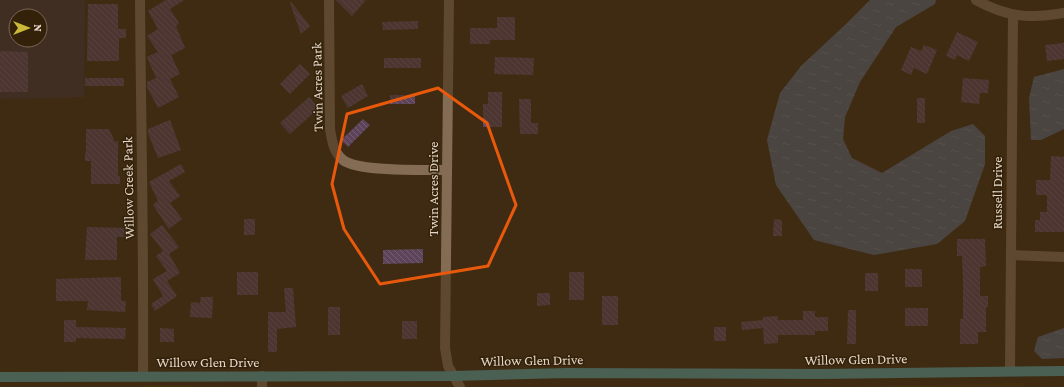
<svg xmlns="http://www.w3.org/2000/svg" width="1064" height="387" font-family="'Crimson Pro',serif">
<defs>
<pattern id="water-ripples" width="26" height="14" patternUnits="userSpaceOnUse"><rect width="26" height="14" fill="#59657d"/><path d="M2 4q2-2 4 0t4 0M15 11q2-2 4 0t4 0" fill="none" stroke="#717a8e"/></pattern>
<pattern id="building-back-hatch" width="6" height="6" patternUnits="userSpaceOnUse"><rect width="6" height="6" fill="#5d445a"/><path d="M-1 5l2 2M0 0l6 6M5-1l2 2" fill="none" stroke="#745e70"/></pattern>
</defs>
<rect width="100%" height="100%" fill="#3f2b13"/>
<!-- commercial -->
<path fill="#433139" fill-rule="evenodd" d="M0 0H85L84 97 0 99ZM16 16H40V40H16Z"/>
<!-- built -->
<g fill="#4b3213">
<path d="M1025 383V387H811Z"/>
<path d="M142 385 294 387H142Z"/>
</g>
<!-- water -->
<g fill="url(#water-ripples)">
<path d="M870 0H936L935 4 896 27 860 82 845 117 843 139 852 158 882 173 951 131 973 124 985 136V164L965 221 937 244 874 255 814 240 776 185 767 140 780 93 801 66 847 23Z"/>
<path d="M1064 69V129L1041 140H1031L1029 98 1034 77Z"/>
<path d="M1064 328V358L1042 359 1034 351 1038 337Z"/>
</g>
<!-- building -->
<g fill="url(#building-back-hatch)">
<path d="M166 0H184L170 9 179 23 176 26 185 48 171 55 180 74 170 79 179 97 158 108 147 87V82L156 78 147 57 158 52 147 36 158 29 148 11Z"/>
<path d="M336 0H366L352 16Z"/>
<path d="M291 2 310 26 301 34 290 3Z"/>
<path d="M88 4H118V29H126V38H119V61H87Z"/>
<path d="M497 17H515V40H490V44H470V28H497Z"/>
<path d="M418 21V29L383 30 382 22Z"/>
<path d="M957 32 978 42 969 61 957 55 955 60 946 56Z"/>
<path d="M1064 43V59L1047 61 1045 45Z"/>
<path d="M924 45 937 50 927 74 914 68 911 75 901 70 911 47 921 51Z"/>
<path d="M0 51 28 52V92H0Z"/>
<path d="M495 57 534 58 533 75 494 74Z"/>
<rect x="384" y="58" width="37" height="10"/>
<path d="M300 64 310 74 290 94 280 84Z"/>
<rect x="85" y="78" width="39" height="8"/>
<path d="M963 78 989 80 988 93H980L979 104 961 102Z"/>
<path d="M362 84 368 96 348 108 341 96Z"/>
<path d="M488 92H502V127H483V104H488Z"/>
<rect x="390" y="95" width="25" height="9"/>
<path d="M309 97 319 108 290 134 280 123Z"/>
<rect x="917" y="98" width="8" height="25"/>
<path d="M519 99H531V123H538V134H520Z"/>
<path d="M363 119 370 125 348 147 341 140Z"/>
<path d="M170 120 181 150 158 158 148 133V129Z"/>
<path d="M86 129H109L115 142 118 141V176H120V184H91V161H85V153H86Z"/>
<path d="M1051 156 1064 157V232H1035V220H1040V212H1047V195H1036V180H1050Z"/>
<path d="M181 164 185 172 169 181 180 196 170 203 182 219 169 229 153 205 158 201 149 182Z"/>
<rect x="244" y="219" width="11" height="16"/>
<path d="M774 219 782 220V236H773Z"/>
<path d="M162 225 179 247 169 254 180 273 167 281 177 296 155 311 151 304 163 296 153 279 167 271 156 256 163 251 150 234Z"/>
<path d="M87 227 125 228V237H117V260H85Z"/>
<path d="M957 239H985L986 266 980 267V296H988V307H986V332H978V344H960V319H963V281L962 256H957Z"/>
<path d="M423 249V263L383 264V250Z"/>
<rect x="905" y="269" width="17" height="18"/>
<rect x="237" y="272" width="21" height="23"/>
<rect x="569" y="272" width="15" height="28"/>
<rect x="865" y="273" width="13" height="18"/>
<path d="M121 277V301H126L125 312 87 310 88 301H56V279Z"/>
<path d="M284 288H293L296 327 277 329V352H268V312H286Z"/>
<path d="M537 293H550V305L537 306Z"/>
<rect x="602" y="296" width="16" height="29"/>
<path d="M201 297H213L212 318 190 317 191 302 200 303Z"/>
<rect x="328" y="307" width="12" height="28"/>
<rect x="905" y="308" width="23" height="18"/>
<path d="M848 310H856V344H847Z"/>
<path d="M803 311H815V317H828V331H815V335H778V343L764 344 763 328 742 330 741 322 763 320V317L778 316V320H803Z"/>
<path d="M64 320H76V327L126 328 125 339 76 338V342H64Z"/>
<rect x="402" y="321" width="15" height="18"/>
<rect x="714" y="327" width="12" height="14"/>
<path d="M160 328 174 329V342H160Z"/>
</g>
<g fill="none" stroke-linecap="round" stroke-linejoin="round">
<!-- minor -->
<g stroke="#836c53" stroke-width="10">
<path d="M140 0C141 125 144 251 143 376"/>
<path d="M329 0 330 129C332 140 333 152 343 160 358 172 425 170 447 170"/>
<path d="M449 0 445 348 448 366 460 387"/>
<path d="M976 0C1007 17 1029 19 1064 13"/>
<path d="M1011 255 1064 257"/>
<path d="M1010 371 1013 15"/>
<path d="M262 376V387"/>
</g>
<!-- major -->
<path stroke="#55a0a3" stroke-width="10" d="M0 377 452 376 566 373 819 374 1064 371"/>
</g>
<!-- marked area -->
<path d="M0 0H1064V387H0ZM438 88 487 123 516 205 488 266 380 284 344 229 332 184 347 114Z" fill="#3f2b13" fill-opacity=".55" fill-rule="evenodd"/>
<path fill="none" stroke="#e8590c" stroke-width="3" stroke-linejoin="round" d="M438 88 487 123 516 205 488 266 380 284 344 229 332 184 347 114Z"/>
<g text-anchor="middle" stroke-width="3" stroke-linejoin="round" paint-order="stroke">
<!-- street labels -->
<g font-size="14" fill="#e3d6c8" stroke="#342109">
<text transform="translate(317 87) rotate(-91)" y="5">Twin Acres Park</text>
<text transform="translate(128 188) rotate(-91)" y="5">Willow Creek Park</text>
<text transform="translate(433 189) rotate(-90)" y="5">Twin Acres Drive</text>
<text transform="translate(997 193) rotate(-90)" y="5">Russell Drive</text>
<text transform="translate(856 359) rotate(-1)" y="5">Willow Glen Drive</text>
<text transform="translate(532 360) rotate(-1)" y="5">Willow Glen Drive</text>
<text x="208" y="367">Willow Glen Drive</text>
</g>
</g>
<!-- north arrow -->
<g transform="translate(28 28) rotate(90)"><circle r="19" fill="#342109" stroke="#7a6955"/>
<path d="M0-3L7 15L0 10L-7 15Z" fill="#cbba39"/>
<text y="-6" font-size="11" font-weight="bold" text-anchor="middle" fill="#e3d6c8">N</text>
</g>
</svg>
